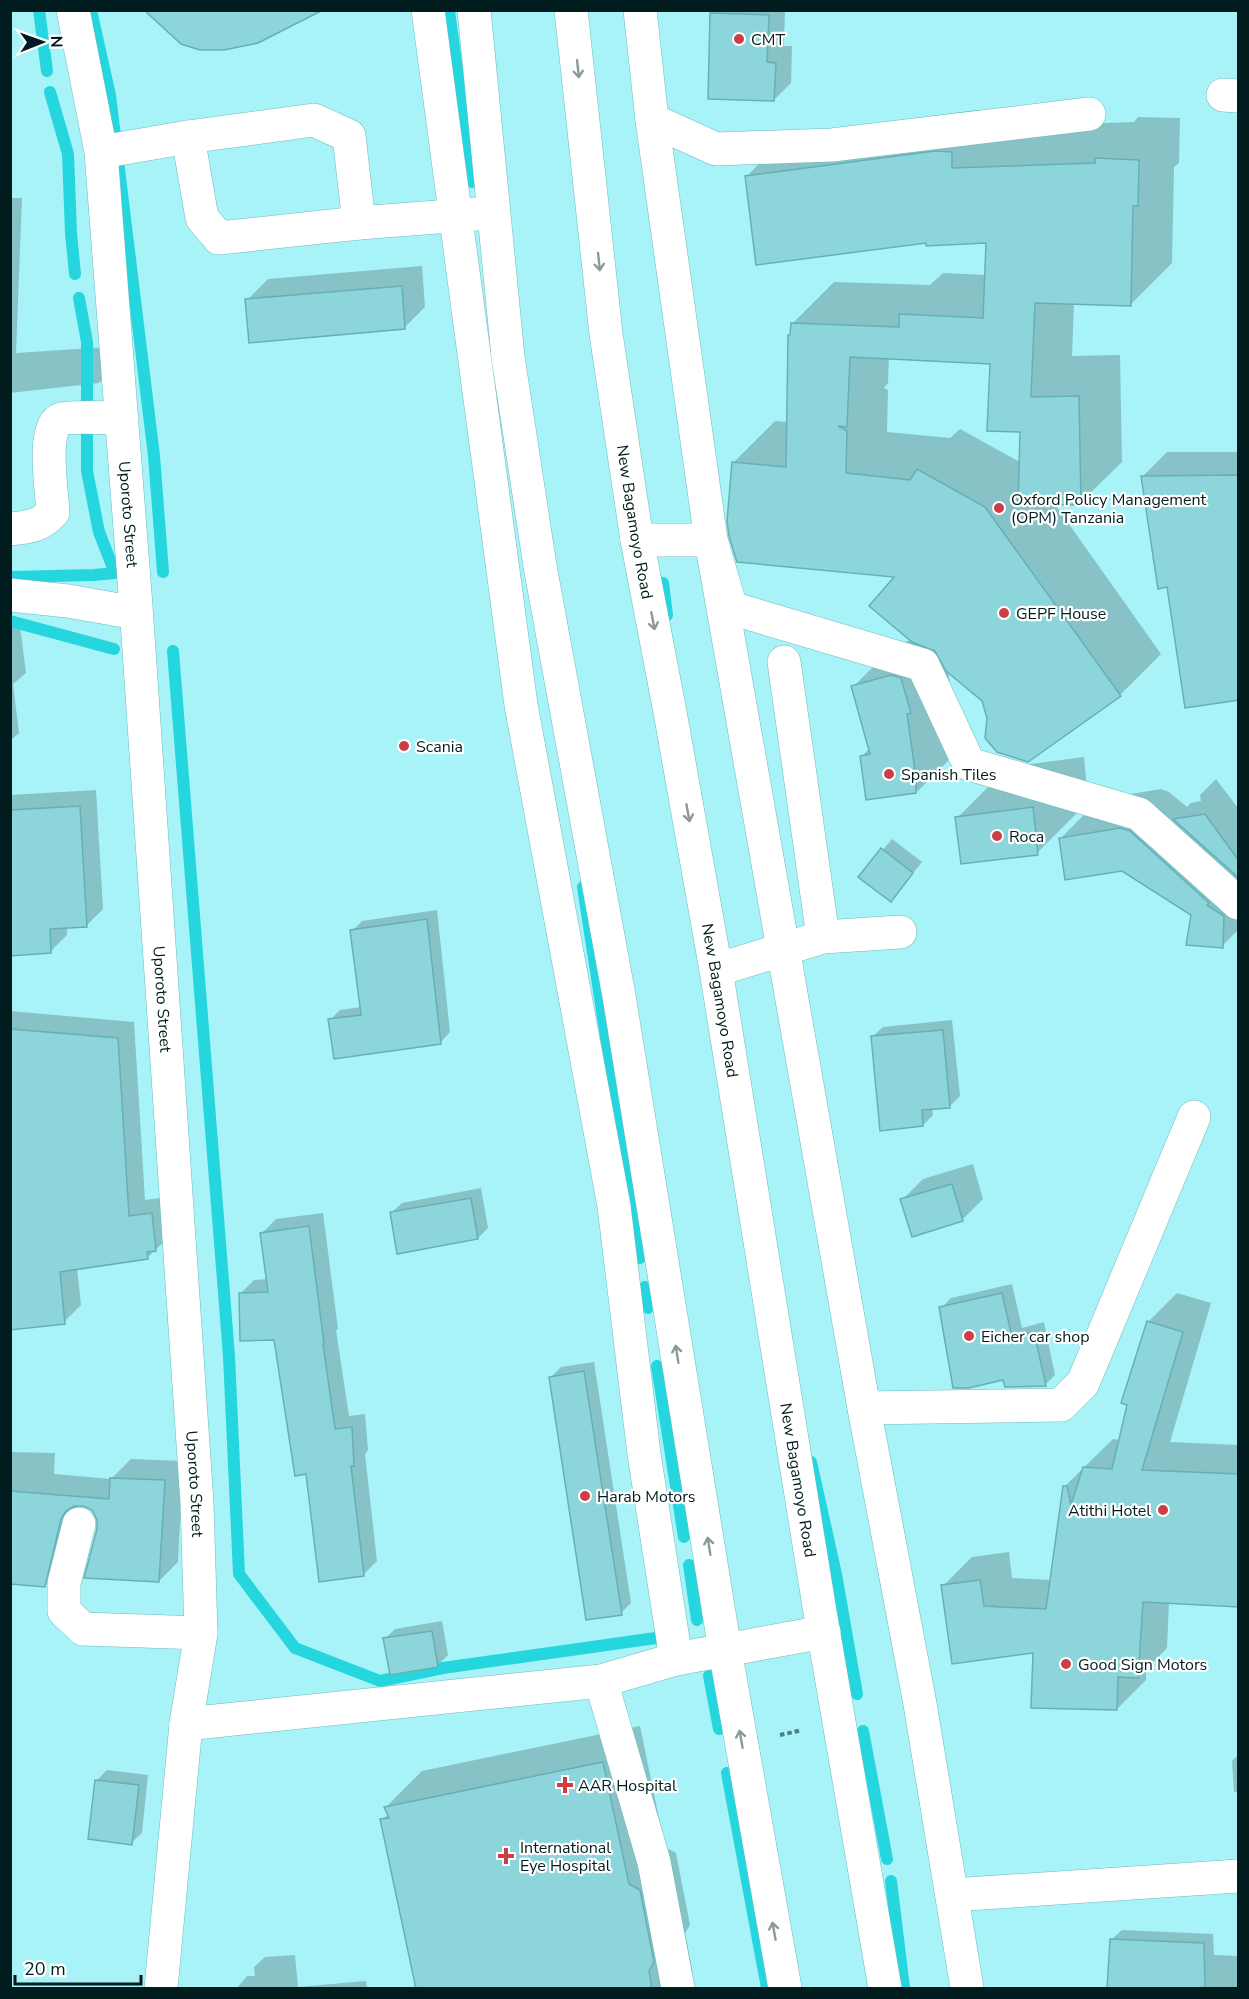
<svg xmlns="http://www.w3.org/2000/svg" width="1249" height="1999" font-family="'Nunito Sans',sans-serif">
<rect width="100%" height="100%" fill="#a8f3f8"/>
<!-- shadow -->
<g fill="#0003" fill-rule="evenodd">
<path d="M712 10H785L784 46H792L791 83 774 100 709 98Z"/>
<path d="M977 110 993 111V127L1134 122 1138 117 1180 118 1179 163 1174 167 1172 263 1130 305 1074 303 1072 356 1120 355 1122 462 1080 503H1054L1161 654 1120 695 988 718 984 701 948 671 960 749 918 791 867 798 862 756 870 748 853 687 895 645 912 640 897 576 733 463 775 421 788 422 792 324 834 282 930 285 943 273 987 275 988 242H927L746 177 788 135ZM889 357 992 362 1021 431 1020 462 960 429 950 438 887 432 888 390 884 388 888 383Z"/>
<path d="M10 198H22L16 353 107 347 109 373 99 383 10 393Z"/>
<path d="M422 266 425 307 404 328 247 300 268 279Z"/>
<path d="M1167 452H1238V698L1168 586 1143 476Z"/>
<path d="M19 618 26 673 13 684 19 733 10 741V619Z"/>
<path d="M1084 757 1088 802 1037 853 957 818 1008 767Z"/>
<path d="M1216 779 1238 808V930L1222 946 1193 915 1122 869 1060 839 1100 799 1161 789 1169 792 1187 807 1191 803 1201 801 1200 795Z"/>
<path d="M96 790 103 909 86 926 67 927V935L51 951 10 954V795Z"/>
<path d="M892 839 922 862 891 900 860 877Z"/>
<path d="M437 910 450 1032 440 1043 330 1020 340 1010 361 1007 352 931 362 921Z"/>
<path d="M10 1011 134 1022 145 1200 168 1197 173 1233 147 1258 77 1268 81 1305 64 1322 10 1328Z"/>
<path d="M952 1020 960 1096 950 1106 932 1108 933 1115 923 1125 872 1037 883 1027Z"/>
<path d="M973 1164 983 1199 963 1219 913 1235 902 1200 923 1179Z"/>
<path d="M481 1188 488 1228 478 1238 391 1213 402 1203Z"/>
<path d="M323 1213 338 1329 336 1330 349 1416 365 1414 368 1450 365 1454 377 1561 363 1575 307 1473 275 1339 240 1294 254 1280 268 1279 262 1233 276 1219Z"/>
<path d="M1012 1284 1022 1328 1044 1322 1055 1375 1045 1385 1004 1378 941 1308 951 1298Z"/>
<path d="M1177 1293 1211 1303 1170 1442 1238 1445V1606L1169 1602 1167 1648 1146 1669V1680L1117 1709 943 1586 972 1557 1009 1552 1012 1578 1052 1580 1064 1487 1113 1439 1120 1440 1148 1322Z"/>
<path d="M594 1362 631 1603 621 1613 551 1377 561 1367Z"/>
<path d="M10 1452 55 1453 54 1474 111 1479 131 1459 183 1461 178 1562 159 1581 99 1529V1519L93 1509 78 1504 64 1566 45 1585 10 1582Z"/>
<path d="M442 1621 448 1655 438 1665 385 1639 395 1629Z"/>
<path d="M640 1726 665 1847 676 1853 690 1925 685 1933 693 1974 688 1979 690 1988H418L382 1820 389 1813 386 1807 422 1771Z"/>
<path d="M1238 1755V1792H1234L1232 1761Z"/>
<path d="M107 1770 148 1775 142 1833 131 1843 97 1780Z"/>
<path d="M1122 1930 1213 1934 1214 1955 1238 1956V1988H1108L1111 1940Z"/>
<path d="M295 1955 298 1987 366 1981 367 1988H237L247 1976H255L254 1967 265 1957Z"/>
</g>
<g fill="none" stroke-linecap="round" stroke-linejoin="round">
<!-- stream -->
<g stroke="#26d6df" stroke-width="12">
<path d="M39 10 47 71"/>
<path d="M91 10 110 95 154 456 163 572"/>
<path d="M449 10 472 182"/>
<path d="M50 92 68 154 71 233 75 274"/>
<path d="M10 577 94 575 115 573 99 532 87 471V342L79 298"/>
<path d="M663 583 667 615"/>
<path d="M10 621 114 649"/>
<path d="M173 651 229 1356 239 1574 295 1648 380 1681 443 1668 656 1638"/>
<path d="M583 887 640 1258"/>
<path d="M645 1287 648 1308"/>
<path d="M657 1366 684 1537"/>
<path d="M811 1462 836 1574 857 1694"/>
<path d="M689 1565 697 1620"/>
<path d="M709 1676 719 1729"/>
<path d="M863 1731 887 1859"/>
<path d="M727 1773 767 1988"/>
<path d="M891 1881 904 1988"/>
</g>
</g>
<!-- building -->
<g fill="#8cd6db" stroke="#66b0b5" stroke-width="1.5">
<path d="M144 10H323L258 43 224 50H200L181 44Z"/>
<path d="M710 13 769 15 767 62 776 63 774 101 708 99Z"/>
<path d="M935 151 952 152V168L1095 163V158L1139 160 1138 206H1133L1131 306 1035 303 1031 397 1079 396 1081 505 1018 504 1020 432 987 431 990 364 850 357 847 427 838 426 847 431 846 473 910 480 917 469 985 507 1121 696 1028 762 997 752 985 738 987 718 982 701 946 671 935 651 912 642 869 606 894 577 737 562 729 536 727 521 732 462 786 467 788 335H790L791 323 899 327V314L983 318 986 243 926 246V243L756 265 745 176Z"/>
<path d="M402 286 405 329 249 343 245 299Z"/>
<path d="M1239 475V700L1185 708 1167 587 1158 589 1141 476Z"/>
<path d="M891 675 901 678 911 713 907 714 916 778V793L866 800 860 756 870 754 851 686Z"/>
<path d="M80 806 87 927 50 929 51 953 10 956V810Z"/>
<path d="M1033 807 1038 855 961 864 955 817Z"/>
<path d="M1205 814 1239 861V878L1173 819Z"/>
<path d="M1120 828 1130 831 1209 903 1207 905 1224 916 1223 948 1186 945 1191 915 1122 871 1065 880 1059 838Z"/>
<path d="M881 848 913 873 891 902 858 877Z"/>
<path d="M427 919 441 1044 334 1059 328 1019 361 1015 350 930Z"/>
<path d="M10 1029 118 1038 129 1216 152 1213 156 1251 147 1252 148 1259 60 1272 65 1324 10 1330Z"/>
<path d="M943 1030 950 1108 922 1110 923 1126 880 1131 871 1036Z"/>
<path d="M952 1184 963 1221 912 1237 900 1199Z"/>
<path d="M471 1198 478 1239 397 1254 390 1212Z"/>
<path d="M309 1226 324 1344H323L335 1429 352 1427 354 1466H351L364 1576 319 1582 306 1474 295 1476 274 1340 240 1341 239 1293 268 1292 260 1233Z"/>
<path d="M1002 1293 1012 1337 1034 1332 1046 1386 1005 1387 1003 1380 969 1388H953L939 1307Z"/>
<path d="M1147 1321 1183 1332 1142 1470 1239 1474V1607L1143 1602 1138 1678 1118 1677 1117 1710 1031 1708 1033 1653 952 1664 941 1585 980 1580 984 1606 1046 1609 1063 1486H1067L1071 1505 1083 1467 1112 1469 1127 1405 1121 1403Z"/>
<path d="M584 1371 622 1615 586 1620 549 1377Z"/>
<path d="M110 1478 165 1480 159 1582 84 1578 97 1529V1520L92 1510 83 1506H74L66 1511 61 1519 45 1587 10 1584V1491L109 1499Z"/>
<path d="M432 1631 438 1667 390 1675 383 1638Z"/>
<path d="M603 1762 629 1884 640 1890 654 1962 649 1971 652 1989H416L380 1819 389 1818 384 1807Z"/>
<path d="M95 1780 139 1785 132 1845 88 1839Z"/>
<path d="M1110 1939 1204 1943 1205 1989H1107Z"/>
</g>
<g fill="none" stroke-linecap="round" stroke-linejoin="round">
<defs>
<g id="minor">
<path id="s1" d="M73 10 101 152 136 606 197 1503 201 1633 186 1724 161 1988"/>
<path d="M428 10 521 705 614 1206 644 1454 676 1659"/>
<path d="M640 10 652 120 711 540 864 1408 920 1704 967 1988"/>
<path d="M1223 95 1238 96"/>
<path d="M652 120 716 149 832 145 1089 114"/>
<path d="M188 137 202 218 219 238 359 223"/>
<path d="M101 152 188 137 314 120 349 136 359 223 476 214"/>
<path d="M10 529C29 527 41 526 53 512 52 493 41 426 61 419 70 416 110 418 122 418"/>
<path d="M637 540H711L731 608 923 665 969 764 1139 814 1238 903"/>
<path d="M10 595 68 601 136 613"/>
<path d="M784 662 823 937"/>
<path d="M716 970 823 937 900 932"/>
<path d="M864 1408 1061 1405 1083 1383 1194 1117"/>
<path d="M79 1524 64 1583V1611L83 1629 201 1633"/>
<path d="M601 1681 654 1862 678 1988"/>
<path d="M186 1724 601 1681 676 1659 824 1632"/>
<path d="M952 1895 1238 1876"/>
</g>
<g id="highway">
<path d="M474 10 508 357 540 566 619 996 725 1650 785 1988"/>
<path id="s2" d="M571 10 606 334 637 540 670 712 716 970 820 1612 885 1988"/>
</g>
</defs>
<!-- minor casing -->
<use href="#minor" stroke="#6fbabe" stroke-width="34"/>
<!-- highway casing -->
<use href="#highway" stroke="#6fbabe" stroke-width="34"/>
<!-- path -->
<path stroke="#4d7f82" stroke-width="4" stroke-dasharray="4.5 3" stroke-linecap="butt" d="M780 1735 802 1730"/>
<!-- minor -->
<use href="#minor" stroke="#fff" stroke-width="33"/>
<!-- highway -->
<use href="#highway" stroke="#fff" stroke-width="33"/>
</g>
<!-- one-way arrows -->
<defs><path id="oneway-shaft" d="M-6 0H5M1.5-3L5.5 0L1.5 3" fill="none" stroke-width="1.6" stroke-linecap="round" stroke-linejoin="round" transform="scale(1.5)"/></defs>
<g stroke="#8c999a">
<use href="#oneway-shaft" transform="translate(578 69) rotate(84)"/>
<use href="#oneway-shaft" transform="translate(599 262) rotate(84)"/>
<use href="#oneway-shaft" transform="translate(653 621) rotate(79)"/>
<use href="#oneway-shaft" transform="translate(688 813) rotate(80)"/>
<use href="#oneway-shaft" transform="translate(677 1354) rotate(-99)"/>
<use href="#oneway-shaft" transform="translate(709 1546) rotate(-99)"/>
<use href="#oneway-shaft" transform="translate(741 1739) rotate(-100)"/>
<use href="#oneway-shaft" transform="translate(774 1931) rotate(-100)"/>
</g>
<!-- markers -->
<g fill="#cd3d48" stroke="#fff" stroke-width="2">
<circle cx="739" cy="39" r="6"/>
<circle cx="999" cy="508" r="6"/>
<circle cx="1004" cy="613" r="6"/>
<circle cx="404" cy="746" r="6"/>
<circle cx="889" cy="774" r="6"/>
<circle cx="997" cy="836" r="6"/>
<circle cx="969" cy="1336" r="6"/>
<circle cx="585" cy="1496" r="6"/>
<circle cx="1163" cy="1510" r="6"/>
<circle cx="1066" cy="1664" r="6"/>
<path d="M562 1776h6v6h6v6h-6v6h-6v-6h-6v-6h6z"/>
<path d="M503 1847h6v6h6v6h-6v6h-6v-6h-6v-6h6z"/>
</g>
<g text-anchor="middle" stroke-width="4.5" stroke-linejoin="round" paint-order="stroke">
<!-- poi labels -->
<g font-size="16" fill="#001c1e" stroke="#fff" text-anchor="start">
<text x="751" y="45">CMT</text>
<text x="1011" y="505">Oxford Policy Management<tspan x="1011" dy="18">(OPM) Tanzania</tspan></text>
<text x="1016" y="619">GEPF House</text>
<text x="416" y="752">Scania</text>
<text x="901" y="780">Spanish Tiles</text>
<text x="1009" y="842">Roca</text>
<text x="981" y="1342">Eicher car shop</text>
<text x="597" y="1502">Harab Motors</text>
<text x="1151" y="1516" text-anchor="end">Atithi Hotel</text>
<text x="1078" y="1670">Good Sign Motors</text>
<text x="578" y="1791">AAR Hospital</text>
<text x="520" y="1853">International<tspan x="520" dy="18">Eye Hospital</tspan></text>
</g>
<!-- street labels -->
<g font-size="16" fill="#001c1e" stroke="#fff">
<text dy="6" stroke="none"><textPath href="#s1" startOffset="508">Uporoto Street</textPath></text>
<text dy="6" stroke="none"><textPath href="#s2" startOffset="516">New Bagamoyo Road</textPath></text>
<text dy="6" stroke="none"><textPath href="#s1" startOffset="994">Uporoto Street</textPath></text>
<text dy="6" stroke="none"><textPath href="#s2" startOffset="1002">New Bagamoyo Road</textPath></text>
<text dy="6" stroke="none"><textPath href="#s2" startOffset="1488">New Bagamoyo Road</textPath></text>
<text dy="6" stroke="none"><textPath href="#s1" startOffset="1480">Uporoto Street</textPath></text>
</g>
</g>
<!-- border -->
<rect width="1249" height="1999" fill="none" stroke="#001c1e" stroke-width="24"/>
<!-- north arrow -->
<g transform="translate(42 42) rotate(89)" stroke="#ffffff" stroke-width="4.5" paint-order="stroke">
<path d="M0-4.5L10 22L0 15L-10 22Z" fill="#001c1e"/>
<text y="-9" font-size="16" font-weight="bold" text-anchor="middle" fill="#001c1e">N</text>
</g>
<!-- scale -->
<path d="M15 1975v9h126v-9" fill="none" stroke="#001c1e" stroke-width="3"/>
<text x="24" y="1975" font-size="18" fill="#001c1e" stroke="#ffffff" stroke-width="4.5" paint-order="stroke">20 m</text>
</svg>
